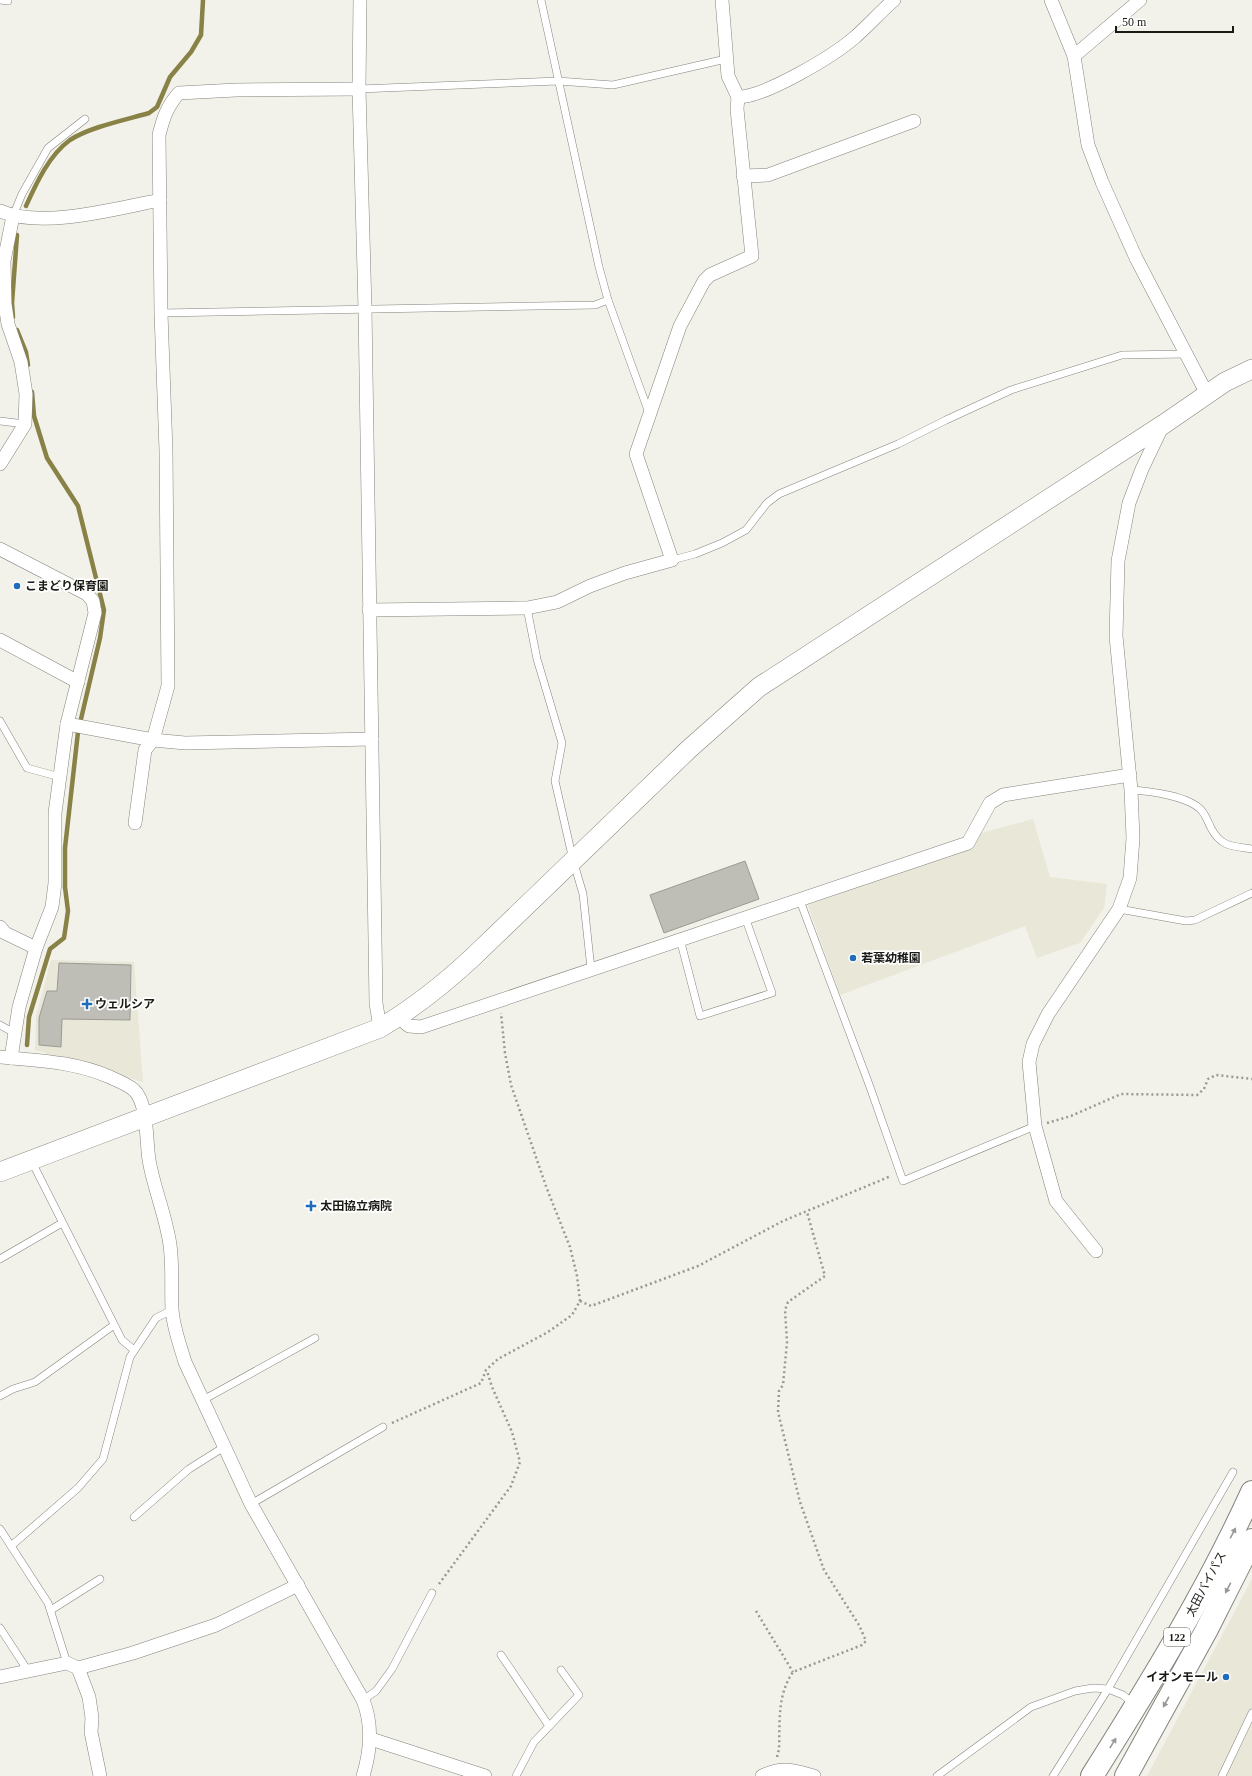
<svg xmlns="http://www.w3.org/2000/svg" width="1252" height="1776" font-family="'Times New Roman','Noto Sans JP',serif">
<rect width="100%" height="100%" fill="#f2f2ea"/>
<!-- built -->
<g fill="#e8e7d8">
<path d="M1033 819 1050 877 1107 884 1104 908 1080 943 1037 958 1025 926 840 995 807 903 978 834Z"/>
<path d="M51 960 134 962 143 1082 35 1050 36 1016Z"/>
<path d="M1252 1579V1776H1147Z"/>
</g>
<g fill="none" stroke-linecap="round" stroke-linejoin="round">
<!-- stream -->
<g stroke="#888247" stroke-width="4.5">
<path d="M26 206C36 184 49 155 70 140 90 127 125 120 149 113L157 107 170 77 191 52 201 35 203 0"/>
<path d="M13 317 12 303 17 235"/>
<path d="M17 330 26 352 28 365"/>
<path d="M32 392 34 416 47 458 78 506 104 610 100 638 81 719"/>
<path d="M27 1045 29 1017 50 949 64 938 68 911 65 887V848L78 732"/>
</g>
</g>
<!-- building -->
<g fill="#bebdb6" stroke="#9b9a94">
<path d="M745 861 759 899 664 933 650 895Z"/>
<path d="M59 963 131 965 130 1020 62 1019 61 1047 39 1045V1018L47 991H57Z"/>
</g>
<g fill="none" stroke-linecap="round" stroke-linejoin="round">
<defs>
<g id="lane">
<path d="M0 0 8 1"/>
<path d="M541 0 599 267 608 300 649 413"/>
<path d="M359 89 558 81 613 85 726 59"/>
<path d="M13 216 22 194 48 148 85 119"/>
<path d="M161 313 595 305 608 300"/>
<path d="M0 421 25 424"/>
<path d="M672 560 695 554 722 543 746 530 767 503 779 494 898 444 946 420 1011 390 1122 355 1187 354"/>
<path d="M527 608 537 659 562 743 555 781 573 860 583 894 591 969"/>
<path d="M0 721 27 768 60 777"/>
<path d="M1131 790C1149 791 1190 796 1202 811 1206 816 1208 822 1211 828 1221 847 1232 846 1252 849"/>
<path d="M799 898 870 1087 903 1181 1035 1126"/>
<path d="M1119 909 1186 921 1195 920 1252 893"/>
<path d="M680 939 700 1016 772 993 745 917"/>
<path d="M0 1025 16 1034"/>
<path d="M32 1162 122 1340 134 1350"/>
<path d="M0 1259 62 1223"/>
<path d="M0 1396 13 1389 35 1382 114 1325"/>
<path d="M203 1400 315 1338"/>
<path d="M251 1504 383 1427"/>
<path d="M134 1517 189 1469 224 1447"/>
<path d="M0 1529 48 1603 67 1663"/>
<path d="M11 1546 78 1488 103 1459 130 1357 156 1318 172 1310"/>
<path d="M51 1610 100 1579"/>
<path d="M0 1628 28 1671"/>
<path d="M501 1655 549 1726"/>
<path d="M363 1700 376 1691 392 1669 432 1593"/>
<path d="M516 1776 534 1742 579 1695 561 1670"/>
<path d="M937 1776 1031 1707 1075 1691 1093 1688 1108 1689 1123 1695 1135 1705"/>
<path d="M1053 1776 1108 1689 1233 1472"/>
<path d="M1222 1776 1252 1713"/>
</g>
<g id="street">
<path d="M360 0 359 89 365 309 376 1003 380 1028"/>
<path d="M722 0 728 76 738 97C765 97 833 56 854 38 868 26 880 12 894 0"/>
<path d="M1051 0 1074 56 1088 145 1102 182 1136 258 1207 394"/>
<path d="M1074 56 1140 0"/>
<path d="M743 176 768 175 914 121"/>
<path d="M0 211C42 229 115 209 160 200"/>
<path d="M0 464 25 424 26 394 21 362 8 324 5 304 4 261 13 216"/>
<path d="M0 549 87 594 93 601 95 613 67 724 55 813V883L52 907 36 948 19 1007 11 1058"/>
<path d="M369 610 527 608 557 602 590 586 625 573 672 560 636 454 680 326 704 281 710 275 752 256 737 109 738 97"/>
<path d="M0 640 78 682"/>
<path d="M67 724 153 740 185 743 372 739"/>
<path d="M135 823 145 750 153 740 168 686 166 451 161 313 159 135C163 119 167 106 179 93L236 90 359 89"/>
<path d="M0 927 5 933 36 948"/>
<path d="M398 1017 409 1026 421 1027 968 843 990 803 1003 795 1130 775"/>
<path d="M0 1057C40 1061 72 1061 110 1077 118 1081 127 1084 134 1090 148 1103 146 1141 149 1160 154 1189 166 1216 170 1245 173 1267 171 1288 172 1309 173 1327 180 1345 185 1362L251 1504 363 1700C373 1725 371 1750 363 1776"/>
<path d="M1096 1251 1056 1201 1035 1126 1029 1062 1033 1044 1048 1014 1119 909 1130 878 1133 838 1131 790 1116 636 1118 561 1129 503 1142 469 1163 425"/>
<path d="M78 1668 89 1697 92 1718 91 1732 100 1776"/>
<path d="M0 1677 67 1663 78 1668 133 1653 216 1625 298 1585"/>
<path d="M371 1739 485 1776"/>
<path d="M762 1776C783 1766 793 1770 814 1776"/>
</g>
<path id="secondary" d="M0 1172 380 1028C414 1008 444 984 473 957L689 749 759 687 1164 424 1225 382 1252 369"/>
<g id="highway">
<path d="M1092 1776C1150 1684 1207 1591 1252 1492"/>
<path d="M1126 1776 1206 1631 1252 1540"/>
</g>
</defs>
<!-- lane casing -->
<use href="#lane" stroke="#84837d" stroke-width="8"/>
<!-- street casing -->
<use href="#street" stroke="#84837d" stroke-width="14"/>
<!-- secondary casing -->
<use href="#secondary" stroke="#84837d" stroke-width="20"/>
<!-- highway casing -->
<use href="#highway" stroke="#84837d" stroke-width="24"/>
<!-- path -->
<g stroke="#999993" stroke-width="2.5" stroke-dasharray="2 3" stroke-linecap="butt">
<path d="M1047 1123 1071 1116 1121 1094 1197 1095 1204 1089 1208 1079 1216 1075 1252 1079"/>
<path d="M580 1301 591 1306 698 1266 783 1221 891 1176"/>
<path d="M392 1423 481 1383 486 1370 498 1359 548 1332 572 1315 580 1301 577 1276 570 1247 547 1189 511 1085 505 1053 501 1013"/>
<path d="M439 1584 511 1486 520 1462 512 1432 492 1387 487 1371"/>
<path d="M756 1611 793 1672"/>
<path d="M777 1757 779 1749C780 1722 777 1695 793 1672L862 1645 866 1641 859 1625 824 1570 800 1502 778 1412 779 1391 783 1385 787 1342 785 1310 788 1302 825 1276 807 1212"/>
</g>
<!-- lane -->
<use href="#lane" stroke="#fff" stroke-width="7"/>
<!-- street -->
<use href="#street" stroke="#fff" stroke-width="13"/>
<!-- secondary -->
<use href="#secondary" stroke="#fff" stroke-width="19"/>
<!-- highway -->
<use href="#highway" stroke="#fff" stroke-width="22"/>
</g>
<!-- one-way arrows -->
<defs><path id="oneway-solid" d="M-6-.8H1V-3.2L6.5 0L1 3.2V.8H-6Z"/></defs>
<g fill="#989896">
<use href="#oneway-solid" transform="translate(1233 1533) rotate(-62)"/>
<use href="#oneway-solid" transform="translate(1228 1588) rotate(117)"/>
<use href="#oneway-solid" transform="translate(1166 1702) rotate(119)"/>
<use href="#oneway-solid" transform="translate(1113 1743) rotate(-58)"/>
</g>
<!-- markers -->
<g fill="#1f6cbb" stroke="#fffffe" stroke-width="1.5">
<circle cx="17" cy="586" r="4"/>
<circle cx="853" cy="958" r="4"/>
<path d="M85 998h4v4h4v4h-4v4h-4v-4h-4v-4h4z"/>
<path d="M309 1200h4v4h4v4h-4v4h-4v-4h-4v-4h4z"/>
<circle cx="1226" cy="1677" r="4"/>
</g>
<g text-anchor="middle" stroke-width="3.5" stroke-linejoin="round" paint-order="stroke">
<!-- shield labels -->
<rect fill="#fffffe" stroke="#5e5e5c" stroke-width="1" x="1164" y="1628" width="26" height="18" rx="3"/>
<g font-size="11" font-weight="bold" fill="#191916">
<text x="1177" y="1641">122</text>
</g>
<!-- poi labels -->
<g font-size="12" font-weight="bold" fill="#191916" stroke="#fffffe" text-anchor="start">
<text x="25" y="590">こまどり保育園</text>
<text x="861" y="962">若葉幼稚園</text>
<text x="95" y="1008">ウェルシア</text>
<text x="320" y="1210">太田協立病院</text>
<text x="1218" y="1681" text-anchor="end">イオンモール</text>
</g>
<!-- street labels -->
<g font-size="12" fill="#191916" stroke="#fffffe">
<text transform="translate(1206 1584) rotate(-62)" y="4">太田バイパス</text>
</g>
</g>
<!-- scale -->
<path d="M1116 26v6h117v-6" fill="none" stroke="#191916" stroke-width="2"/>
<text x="1122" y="26" font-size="12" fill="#191916" stroke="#fffffe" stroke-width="3" paint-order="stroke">50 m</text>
</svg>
